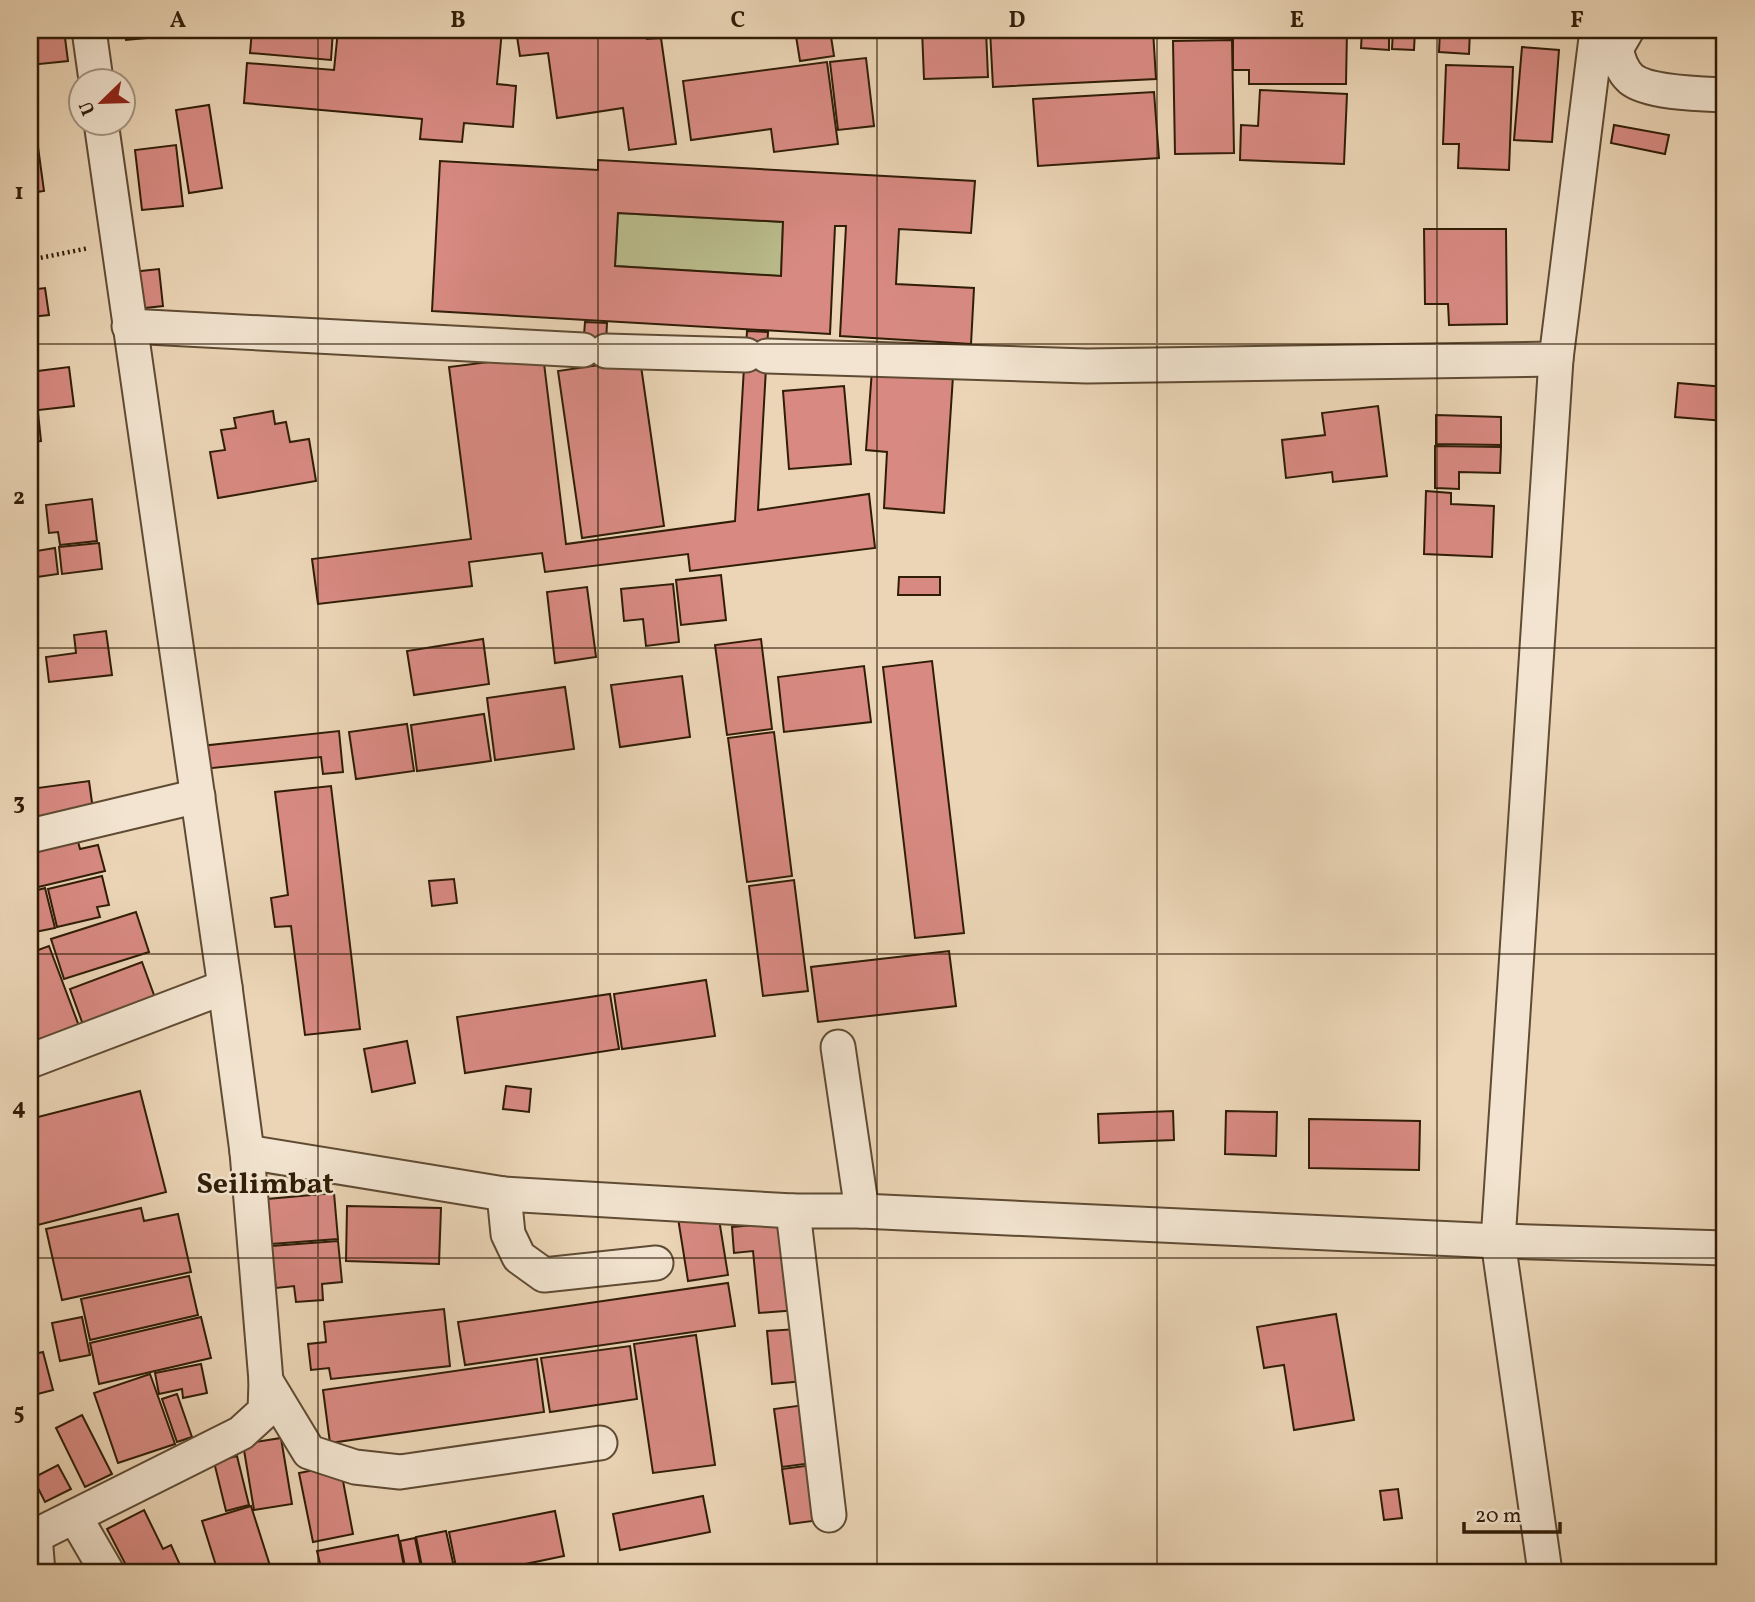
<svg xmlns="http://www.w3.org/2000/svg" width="1755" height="1602" font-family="Vollkorn,serif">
<rect width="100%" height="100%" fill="#ebd5b6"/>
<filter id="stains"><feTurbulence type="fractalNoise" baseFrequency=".00286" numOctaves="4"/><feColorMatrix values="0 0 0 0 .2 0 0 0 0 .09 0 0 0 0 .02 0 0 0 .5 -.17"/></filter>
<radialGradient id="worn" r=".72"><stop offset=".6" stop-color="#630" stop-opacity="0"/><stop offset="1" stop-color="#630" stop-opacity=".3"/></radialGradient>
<!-- green -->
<path fill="#babc8c" stroke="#756c4a" stroke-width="2" d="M618 213 783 222 781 276 615 266Z"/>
<!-- building -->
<g fill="#d88a82" stroke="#301d07" stroke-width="2" fill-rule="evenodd">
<path d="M30 30H64L68 61 30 65Z"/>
<path d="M125 30H145L146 38 126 40Z"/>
<path d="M252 30H333L331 60 250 53Z"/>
<path d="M338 30H502L497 84 516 86 513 127 464 123 462 142 420 139 422 119 244 103 247 63 334 70Z"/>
<path d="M516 30H646L647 39 661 38 676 144 629 150 623 108 557 118 548 53 520 56Z"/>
<path d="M795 30H830L834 56 800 61Z"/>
<path d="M922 30H986L988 77 924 79Z"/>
<path d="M990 30H1153L1156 79 993 87Z"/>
<path d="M1233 30H1347L1346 84H1249V70H1233Z"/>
<path d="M1362 30H1389V50L1361 48Z"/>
<path d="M1393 30H1415L1414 50 1392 49Z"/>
<path d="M1440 30H1470L1469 54 1439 52Z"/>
<path d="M1232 40 1234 153 1175 154 1173 41Z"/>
<path d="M1522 47 1559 50 1552 142 1514 140Z"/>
<path d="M866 58 874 126 838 130 830 62Z"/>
<path d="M827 62 838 144 774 152 771 129 691 140 683 81Z"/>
<path d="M1446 65 1513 67 1509 170 1458 168 1459 144H1443Z"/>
<path d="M1260 90 1347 94 1344 164 1240 160 1241 125 1258 126Z"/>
<path d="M1154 92 1159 158 1038 166 1033 99Z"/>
<path d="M30 100 37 145 30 146Z"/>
<path d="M209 105 222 188 189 193 176 110Z"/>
<path d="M1614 125 1669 135 1665 154 1611 143Z"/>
<path d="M176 145 183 206 142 210 135 150Z"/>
<path d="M38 147 44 191 30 193V148Z"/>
<path d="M598 160 975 181 971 233 899 229 896 284 974 288 971 344 840 336 846 226H835L830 334 432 311 440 161 598 170ZM618 213 783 222 781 276 615 266Z"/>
<path d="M1424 229H1506L1507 324 1449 325 1448 304H1425Z"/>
<path d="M159 269 163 306 136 309 132 272Z"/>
<path d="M45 288 49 315 30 317V290Z"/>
<path d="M585 322 607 323 605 362 582 361Z"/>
<path d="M1725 329V381H1721Z"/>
<path d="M747 331 768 332 766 366 745 365Z"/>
<path d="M543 355 566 544 735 521 744 367 766 368 758 510 869 494 875 548 690 571 688 554 545 572 542 553 469 562 472 586 318 604 312 559 471 539 449 367Z"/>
<path d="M640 359 664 526 582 538 558 371Z"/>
<path d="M69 367 74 406 30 411V372Z"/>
<path d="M872 370 953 376 944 513 884 508 887 452 866 450Z"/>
<path d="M1678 383 1725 387V421L1675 417Z"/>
<path d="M844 386 851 464 789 469 783 391Z"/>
<path d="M1378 406 1387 476 1333 482 1332 472 1286 478 1282 440 1325 435 1322 413Z"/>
<path d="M273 411 275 424 286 422 290 442 309 439 316 481 218 498 210 452 225 450 221 430 236 428 234 418Z"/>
<path d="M38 413 41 441 30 442V414Z"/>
<path d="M1436 415 1501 417V445L1436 444Z"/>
<path d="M1435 446 1501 447 1500 473 1459 472V489L1435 488Z"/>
<path d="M1426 491 1451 493V504L1494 506 1492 557 1424 554Z"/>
<path d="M92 499 97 541 60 545 58 532 49 533 46 505Z"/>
<path d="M99 543 102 569 62 574 59 547Z"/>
<path d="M55 548 58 574 30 578V552Z"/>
<path d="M721 575 726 620 681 625 676 580Z"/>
<path d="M899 577H940V595H898Z"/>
<path d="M673 584 679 642 646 646 643 619 624 621 621 589Z"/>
<path d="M587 587 596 657 555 663 547 592Z"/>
<path d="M106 631 112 675 49 682 46 657 76 653 74 635Z"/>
<path d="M483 639 489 684 414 695 407 651Z"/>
<path d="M761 639 772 729 727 735 715 645Z"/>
<path d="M932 661 964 933 915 938 883 667Z"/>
<path d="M864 666 871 722 784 732 778 677Z"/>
<path d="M682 676 690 737 620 747 611 685Z"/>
<path d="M565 687 574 749 495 760 487 698Z"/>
<path d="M484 714 491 761 417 771 411 725Z"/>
<path d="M407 724 414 771 356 779 349 732Z"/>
<path d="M339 731 343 772 323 774 321 757 203 769 201 746Z"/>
<path d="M774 732 792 876 747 882 728 738Z"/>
<path d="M89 781 94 817 30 825V789Z"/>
<path d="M331 786 360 1029 305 1035 291 926 275 927 271 898 288 895 275 792Z"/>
<path d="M77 838 80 849 98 845 105 871 30 889V849Z"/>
<path d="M102 876 109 905 97 907 100 917 57 927 48 889Z"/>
<path d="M454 879 457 903 432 906 429 881Z"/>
<path d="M794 880 808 991 763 996 749 886Z"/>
<path d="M45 888 55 928 30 933V892Z"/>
<path d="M136 912 149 952 64 979 51 939Z"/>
<path d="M49 946 82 1034 30 1054V953Z"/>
<path d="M949 951 956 1006 818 1022 811 967Z"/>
<path d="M142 962 158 1006 86 1033 70 989Z"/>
<path d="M706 980 715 1036 622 1049 614 994Z"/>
<path d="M610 994 619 1049 465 1073 457 1017Z"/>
<path d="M407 1041 415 1083 372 1092 364 1049Z"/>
<path d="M506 1086 531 1089 529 1112 503 1109Z"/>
<path d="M140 1091 166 1192 30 1227V1119Z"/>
<path d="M1173 1111 1174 1140 1099 1143 1098 1114Z"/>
<path d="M1226 1111 1277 1112 1276 1156 1225 1154Z"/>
<path d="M1309 1119 1420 1121 1419 1170 1309 1168Z"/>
<path d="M334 1193 338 1239 271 1244 267 1199Z"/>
<path d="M347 1206 441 1208 439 1264 346 1261Z"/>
<path d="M141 1208 144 1221 178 1214 191 1272 62 1300 46 1229Z"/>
<path d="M718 1213 728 1275 688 1281 678 1218Z"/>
<path d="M790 1222 798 1310 759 1313 753 1251 734 1253 732 1227Z"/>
<path d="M338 1241 342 1282 322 1284 323 1300 296 1302 294 1286 276 1288 271 1246Z"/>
<path d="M189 1276 198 1315 90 1340 81 1299Z"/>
<path d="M728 1283 735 1326 465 1365 458 1322Z"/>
<path d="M444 1309 450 1366 331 1379 329 1368 311 1370 308 1344 326 1342 324 1322Z"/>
<path d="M1336 1314 1354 1420 1294 1430 1284 1365 1264 1368 1257 1327Z"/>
<path d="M82 1317 90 1355 60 1361 52 1323Z"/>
<path d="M201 1317 211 1358 99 1384 90 1343Z"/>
<path d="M798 1329 804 1381 772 1384 767 1331Z"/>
<path d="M696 1335 715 1465 653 1473 634 1344Z"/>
<path d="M630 1346 637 1399 550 1412 541 1358Z"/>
<path d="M43 1352 53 1390 30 1396V1355Z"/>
<path d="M537 1359 544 1412 330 1443 323 1390Z"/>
<path d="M201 1364 207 1393 183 1398 182 1389 159 1394 155 1373Z"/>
<path d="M150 1374 175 1444 118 1463 94 1393Z"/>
<path d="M177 1394 192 1437 177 1442 162 1399Z"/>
<path d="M812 1404 820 1462 782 1467 774 1409Z"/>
<path d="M82 1415 112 1474 85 1487 56 1428Z"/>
<path d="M281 1438 292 1504 254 1510 243 1444Z"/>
<path d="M237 1456 249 1505 226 1511 214 1462Z"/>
<path d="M820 1464 828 1519 790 1524 782 1469Z"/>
<path d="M58 1465 71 1489 45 1502 33 1478Z"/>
<path d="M340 1465 353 1534 313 1542 299 1473Z"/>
<path d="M1398 1489 1402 1518 1384 1520 1380 1491Z"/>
<path d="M703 1496 710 1532 620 1550 613 1514Z"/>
<path d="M251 1506 272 1572H218L202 1521Z"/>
<path d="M144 1510 163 1549 171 1545 181 1567 171 1572H118L127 1567 107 1529Z"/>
<path d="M555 1511 564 1556 487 1572H457L449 1532Z"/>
<path d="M446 1531 455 1572H423L416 1537Z"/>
<path d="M398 1535 405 1572H322L317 1551Z"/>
<path d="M415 1538 422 1572H406L400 1541Z"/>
</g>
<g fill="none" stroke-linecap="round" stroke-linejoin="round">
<defs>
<g id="minor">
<path d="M89 30 96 80"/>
<path d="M1627 30 1616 49C1619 60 1622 71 1631 79 1648 93 1702 94 1725 95"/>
<path d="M129 326 583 350"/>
<path d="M606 351 746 355"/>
<path d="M767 356 1087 366 1556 359"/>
<path d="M30 836 198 796"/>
<path d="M838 1047 862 1211"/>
<path d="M30 1061 225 987"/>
<path d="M247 1152 504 1194 793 1211H862L1498 1241 1725 1248"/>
<path d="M504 1194 508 1234 519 1257 544 1275 656 1263"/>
<path d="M793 1211 829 1515"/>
<path d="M266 1381 309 1452 355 1467 400 1472 600 1443"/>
<path d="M75 1517 107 1572"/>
<path d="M30 1534 35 1536 241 1433 265 1411 266 1381 247 1152 225 987 101 122"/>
<path d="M35 1536 38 1572"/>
<path d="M1545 1572 1498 1241 1556 359 1597 30"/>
</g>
</defs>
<!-- minor casing -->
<use href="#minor" stroke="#5f4b33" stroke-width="37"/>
<!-- path -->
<path stroke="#301d07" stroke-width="4.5" stroke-dasharray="2 3.5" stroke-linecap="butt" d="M30 260 89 248"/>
<!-- minor -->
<use href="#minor" stroke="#f2e4d0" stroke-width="33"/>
</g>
<!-- grid -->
<path fill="none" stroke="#301d07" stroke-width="2" stroke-opacity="0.55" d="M318 30V1572M598 30V1572M877 30V1572M1157 30V1572M1437 30V1572M30 344H1725M30 648H1725M30 954H1725M30 1258H1725"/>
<g text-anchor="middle" stroke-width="5" stroke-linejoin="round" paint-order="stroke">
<!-- quarter labels -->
<g font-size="30" font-weight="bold" fill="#301d07" stroke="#f2e4d0">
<text x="265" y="1193">Seilimbat</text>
</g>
</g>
<!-- margin -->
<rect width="1755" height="1602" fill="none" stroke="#ebd5b6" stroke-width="77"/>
<!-- north arrow -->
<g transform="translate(102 102) rotate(247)"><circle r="33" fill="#f2e4d0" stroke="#a49480" stroke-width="2"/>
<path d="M0-5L12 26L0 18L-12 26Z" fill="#8f2418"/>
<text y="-10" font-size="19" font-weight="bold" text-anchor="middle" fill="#301d07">U</text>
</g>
<!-- scale -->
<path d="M1464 1522v10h96v-10" fill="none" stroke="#301d07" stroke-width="3.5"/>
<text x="1475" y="1522" font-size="21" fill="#301d07" stroke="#f2e4d0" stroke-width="5" paint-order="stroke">20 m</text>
<rect x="38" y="38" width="1678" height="1526" fill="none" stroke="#301d07" stroke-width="2.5"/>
<g font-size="23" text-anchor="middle" font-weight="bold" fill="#301d07">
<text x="178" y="27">A</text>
<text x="458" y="27">B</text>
<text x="738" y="27">C</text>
<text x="1017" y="27">D</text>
<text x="1297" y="27">E</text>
<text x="1577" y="27">F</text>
<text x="19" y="199">1</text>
<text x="19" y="504">2</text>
<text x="19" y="809">3</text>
<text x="19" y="1114">4</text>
<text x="19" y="1419">5</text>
</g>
<rect width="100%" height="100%" filter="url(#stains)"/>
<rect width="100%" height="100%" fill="url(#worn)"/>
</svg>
